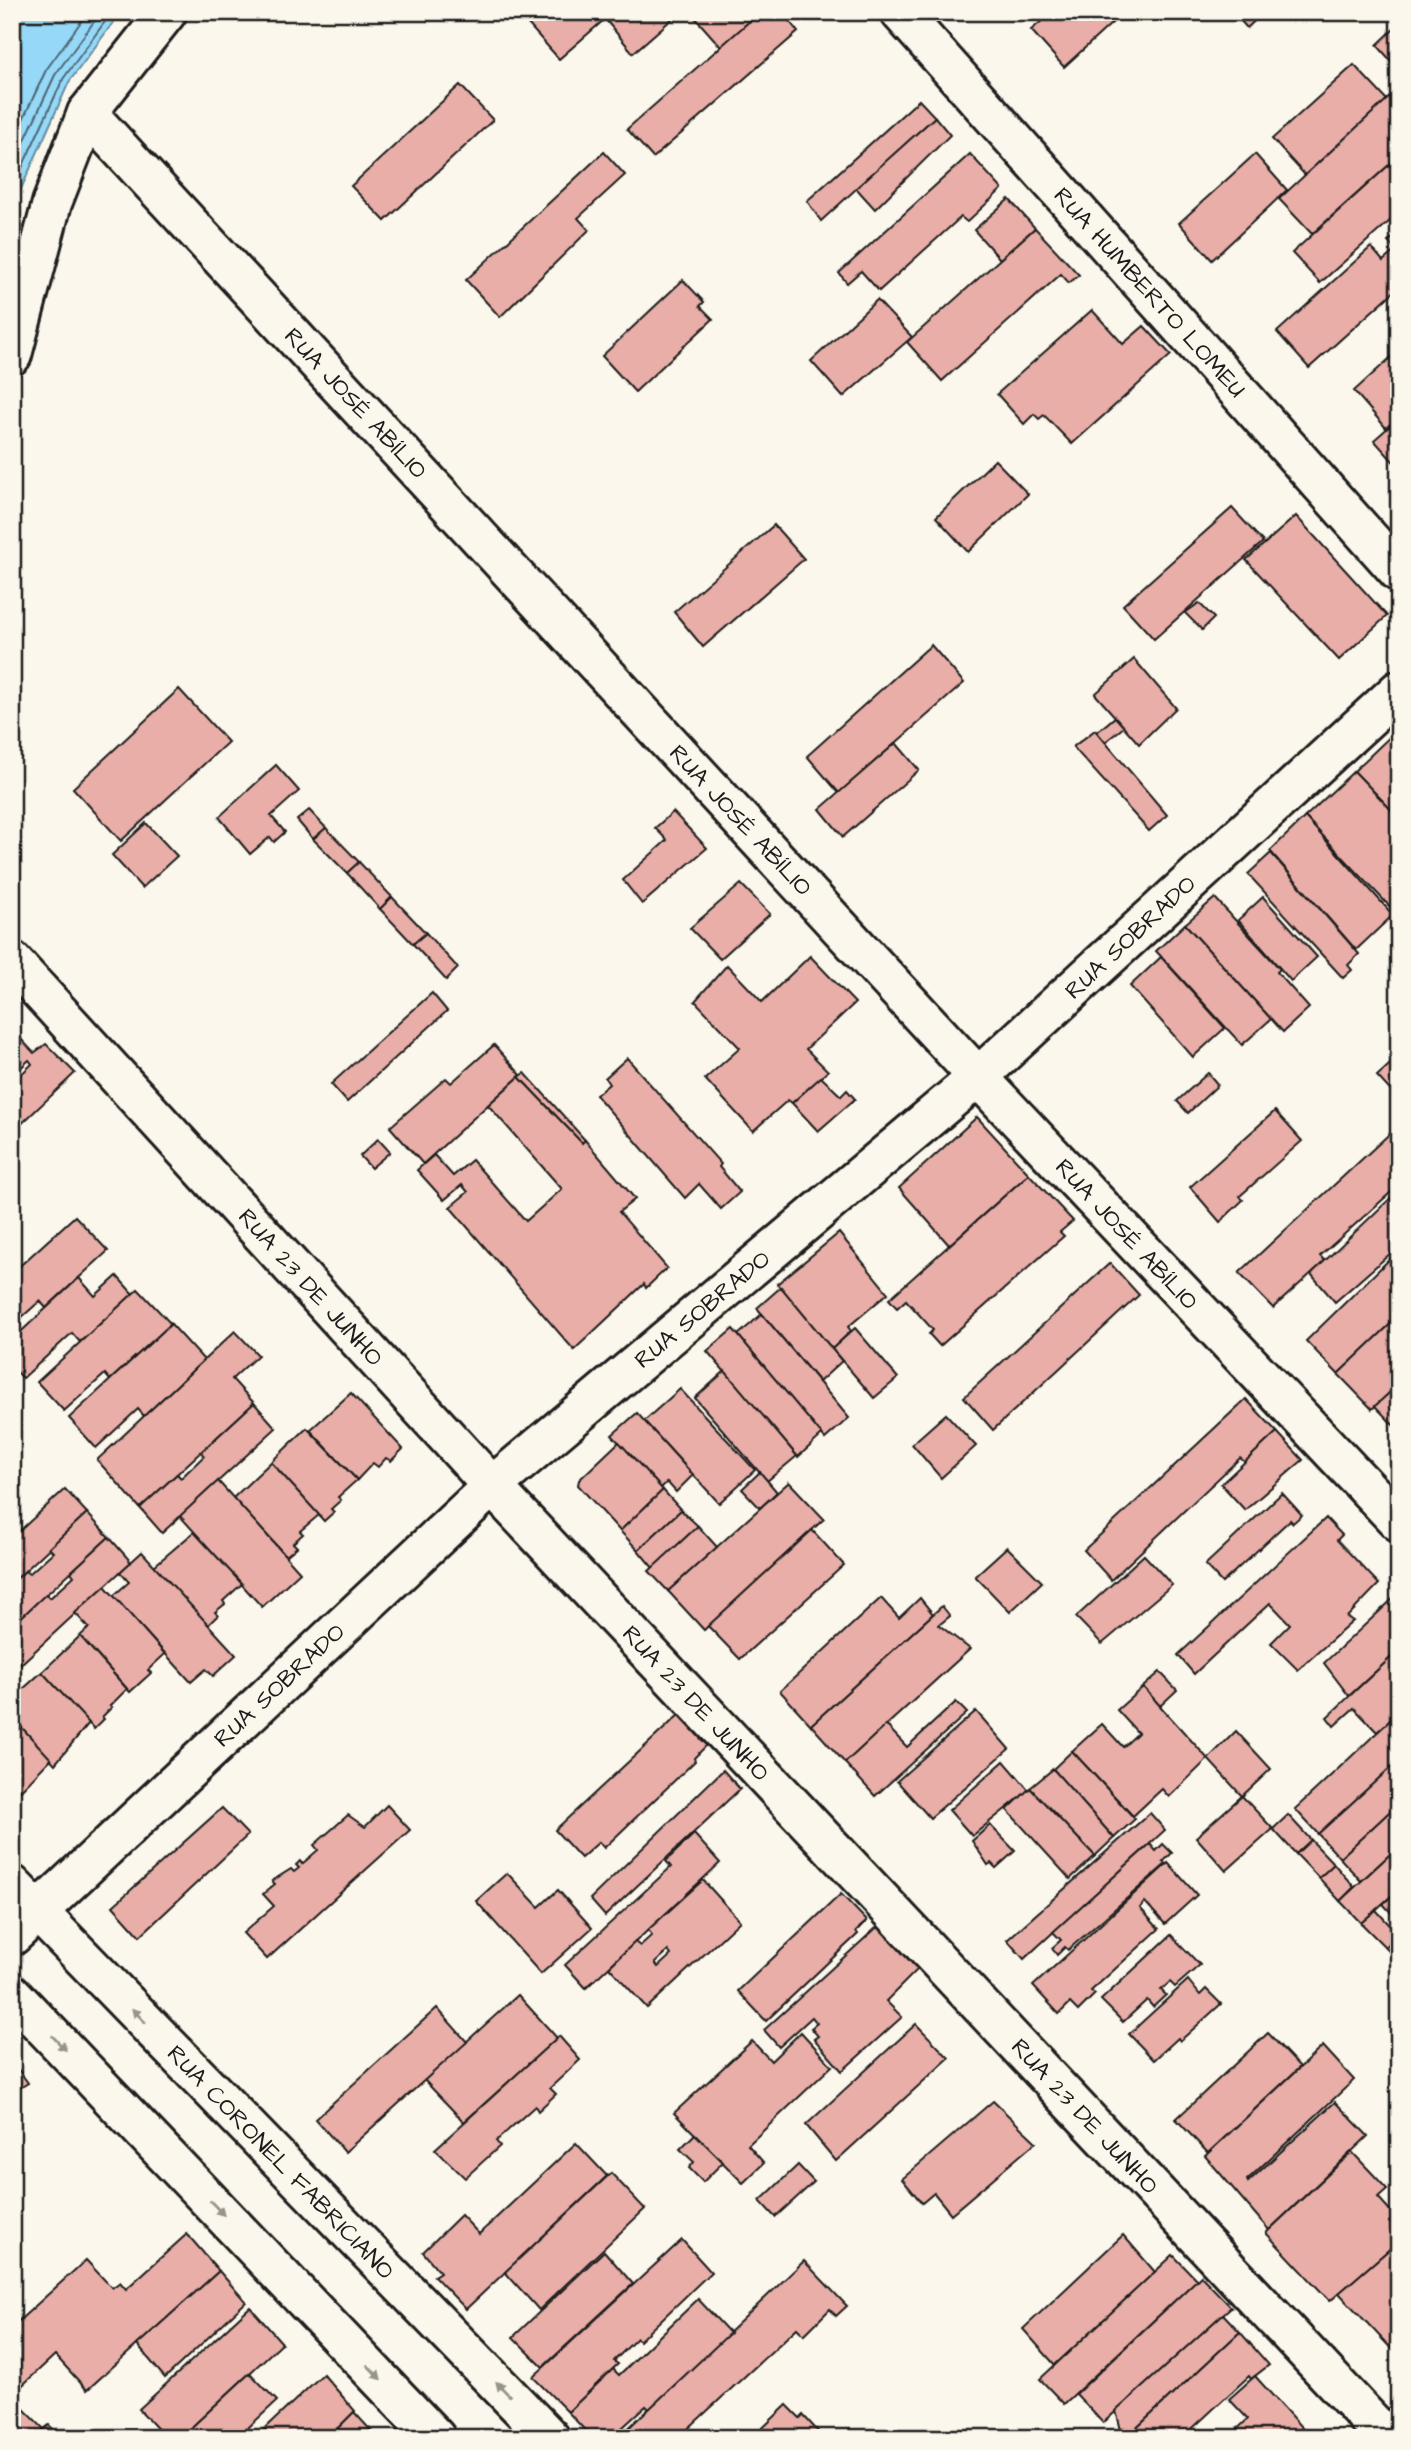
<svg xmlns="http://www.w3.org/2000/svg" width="1411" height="2450" font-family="'Architects Daughter',sans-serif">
<rect width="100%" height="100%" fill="#fbf7ec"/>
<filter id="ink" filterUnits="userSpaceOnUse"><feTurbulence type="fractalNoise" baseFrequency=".0143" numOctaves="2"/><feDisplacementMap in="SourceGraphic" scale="14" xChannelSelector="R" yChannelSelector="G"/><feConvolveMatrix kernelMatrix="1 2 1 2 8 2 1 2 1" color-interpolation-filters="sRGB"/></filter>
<g filter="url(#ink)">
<!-- water -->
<path fill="#95d8f7" stroke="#658d9f" stroke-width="2" d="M12 12H121L69 82 12 209Z"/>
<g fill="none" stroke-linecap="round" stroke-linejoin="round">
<!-- shore -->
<g stroke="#4c6774" stroke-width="2">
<path d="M12 143 46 70 88 12"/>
<path d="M12 168 55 75 101 12"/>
<path d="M12 189 63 79 112 12"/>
</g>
</g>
<!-- building -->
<g fill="#e9aea7" stroke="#1c1c1c" stroke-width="2" fill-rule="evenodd">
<path d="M541 12H613L559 59 528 24Z"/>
<path d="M613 12H680L633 53 605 19Z"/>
<path d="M690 12H760L721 47Z"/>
<path d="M760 12H782L798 32 653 158 627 129Z"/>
<path d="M1036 12H1124L1064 67 1031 30 1043 20Z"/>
<path d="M1233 12H1264L1247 28Z"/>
<path d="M1399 24V70L1377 45Z"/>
<path d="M1354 65 1387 100 1305 175 1272 139Z"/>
<path d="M460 85 493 120 385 221 351 186Z"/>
<path d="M1394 93 1399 99V156L1312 234 1279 199Z"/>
<path d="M919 100 935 117 821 221 807 201Z"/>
<path d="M935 117 950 135 875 209 856 188Z"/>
<path d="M604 152 625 175 578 218 589 230 500 317 466 280Z"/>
<path d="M970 154 1002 189 967 222 961 217 879 291 861 271 847 283 839 273Z"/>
<path d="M1255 154 1287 190 1212 260 1179 223Z"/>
<path d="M1399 156V218L1394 222 1391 220 1320 283 1292 253Z"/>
<path d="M1009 199 1035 228 1000 259 974 230Z"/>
<path d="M1035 228 1079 275 1069 283 1061 274 942 381 907 342Z"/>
<path d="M1399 232V287L1309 368 1277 332 1371 247 1383 261 1396 250 1388 242Z"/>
<path d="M683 280 704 302 700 306 713 319 635 392 602 356Z"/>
<path d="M877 300 912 337 843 397 811 361Z"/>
<path d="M1092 310 1123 344 1144 326 1171 355 1072 444 1044 415 1039 419 1034 414 1024 424 997 394Z"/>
<path d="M1399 350V416L1386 428 1354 391Z"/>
<path d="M1399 418V468L1374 440Z"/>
<path d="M995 460 1028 494 968 552 936 517Z"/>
<path d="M1232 508 1263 542 1154 639 1123 605Z"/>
<path d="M1296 516 1387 616 1339 660 1246 560Z"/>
<path d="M774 525 804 559 703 647 674 612Z"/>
<path d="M1199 603 1214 618 1202 630 1185 613Z"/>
<path d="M931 645 964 683 839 793 807 756Z"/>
<path d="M1134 659 1176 708 1139 744 1095 694Z"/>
<path d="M179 689 228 742 121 841 73 788Z"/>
<path d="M1115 717 1124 727 1105 742 1097 732Z"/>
<path d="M1399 728V818L1354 771Z"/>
<path d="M1095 730 1167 815 1149 831 1073 747Z"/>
<path d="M896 743 919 770 843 837 820 809Z"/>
<path d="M276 765 299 791 271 816 285 832 274 842 270 837 250 854 219 817Z"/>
<path d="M1354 771 1399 818V906L1394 911 1305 817Z"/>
<path d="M309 810 326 828 313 839 297 820Z"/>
<path d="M673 812 707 848 642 904 623 880 667 840 655 828Z"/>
<path d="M1305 817 1393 915 1356 950 1270 851Z"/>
<path d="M146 823 177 856 142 888 112 855Z"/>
<path d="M326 828 359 862 347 873 313 839Z"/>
<path d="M1271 853 1359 954 1348 965 1352 970 1343 978 1248 874Z"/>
<path d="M359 862 392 897 380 909 347 873Z"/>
<path d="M741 884 770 914 720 959 690 928Z"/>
<path d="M392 897 426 933 413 944 380 909Z"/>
<path d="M1263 897 1317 957 1291 981 1238 920Z"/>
<path d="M1215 898 1280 969 1277 972 1309 1008 1283 1032 1185 924Z"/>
<path d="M1185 924 1271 1019 1242 1045 1156 951Z"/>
<path d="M426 933 458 968 446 980 413 944Z"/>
<path d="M810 956 855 1003 806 1049 828 1071 792 1103 788 1100 753 1131 705 1079 740 1048 695 1001 727 965 762 1002Z"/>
<path d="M1161 957 1225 1028 1193 1057 1130 986Z"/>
<path d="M432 993 447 1011 347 1102 331 1084Z"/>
<path d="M18 1036 34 1053 46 1044 75 1073 12 1133V1083L32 1064 29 1060 12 1076V1042Z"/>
<path d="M494 1045 521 1075 423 1164 390 1127 446 1078 451 1083Z"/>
<path d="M1399 1056V1100L1377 1076Z"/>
<path d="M627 1058 721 1164 719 1167 740 1192 721 1209 699 1184 685 1198 596 1095 609 1084 605 1078Z"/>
<path d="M525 1073 585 1140 582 1143 519 1077Z"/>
<path d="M1208 1073 1218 1085 1188 1113 1177 1101Z"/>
<path d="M519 1077 582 1143 585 1140 630 1193 635 1199 619 1212 667 1268 646 1288 644 1284 574 1350 450 1207 468 1192 462 1185 444 1200 417 1170 434 1155 453 1176 472 1160 526 1221 562 1189 488 1105Z"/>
<path d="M821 1077 841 1096 847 1090 855 1099 818 1131 792 1103Z"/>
<path d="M1275 1111 1302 1141 1240 1196 1243 1200 1220 1222 1190 1187Z"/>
<path d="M977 1117 1029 1174 949 1245 899 1188Z"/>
<path d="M1399 1125V1185L1320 1256 1325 1261 1273 1308 1239 1273Z"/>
<path d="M378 1139 390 1152 371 1168 360 1156Z"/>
<path d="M1029 1174 1073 1221 1060 1232 1064 1236 940 1346 929 1334 933 1330 906 1300 897 1308 889 1299Z"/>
<path d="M1399 1190V1246L1335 1302 1311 1274Z"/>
<path d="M75 1216 108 1251 46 1308 40 1301 12 1326V1273Z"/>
<path d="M839 1233 888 1293 848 1327 851 1331 832 1349 777 1284Z"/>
<path d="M1399 1250V1316L1338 1374 1306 1341Z"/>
<path d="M1110 1263 1139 1295 993 1430 964 1397Z"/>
<path d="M117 1276 133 1294 80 1342 72 1333 23 1378 17 1372 12 1376V1340L79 1278 95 1296Z"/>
<path d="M781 1287 842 1361 819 1382 757 1308Z"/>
<path d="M138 1289 171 1324 110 1380 105 1374 64 1411 37 1382Z"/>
<path d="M762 1314 849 1418 825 1439 738 1335Z"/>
<path d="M1399 1316V1384L1372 1409 1338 1374Z"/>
<path d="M171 1324 204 1360 144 1416 138 1409 96 1448 69 1418Z"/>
<path d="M855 1328 898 1378 874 1398 832 1349Z"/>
<path d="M733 1329 822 1435 798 1457 707 1351Z"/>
<path d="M235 1331 258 1355 232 1379 254 1403 140 1508 97 1460Z"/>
<path d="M725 1371 797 1456 767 1481 695 1398Z"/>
<path d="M1399 1384V1431L1375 1406Z"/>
<path d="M680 1389 755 1470 719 1503 644 1421Z"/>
<path d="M351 1393 403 1449 391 1461 386 1458 378 1467 373 1463 357 1480 310 1430Z"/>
<path d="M1246 1399 1277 1432 1245 1462 1240 1458 1111 1580 1084 1550Z"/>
<path d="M254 1403 276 1428 162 1533 140 1508 177 1474 181 1478 204 1456 201 1452Z"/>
<path d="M637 1413 693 1475 676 1492 667 1482 661 1488 612 1435Z"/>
<path d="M946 1414 976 1446 941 1478 912 1444Z"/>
<path d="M307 1428 357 1480 338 1497 341 1500 331 1509 334 1512 324 1521 271 1462Z"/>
<path d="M1277 1432 1303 1460 1245 1510 1221 1484Z"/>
<path d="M619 1442 663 1490 620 1531 578 1485 579 1480Z"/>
<path d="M271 1462 319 1515 300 1531 303 1534 293 1543 297 1547 286 1556 233 1498Z"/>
<path d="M760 1472 777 1492 760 1508 742 1489Z"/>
<path d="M218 1481 300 1572 262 1607 180 1516Z"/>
<path d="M789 1482 824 1519 704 1630 668 1591Z"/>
<path d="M65 1489 87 1513 12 1583V1538Z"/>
<path d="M663 1490 681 1510 638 1550 620 1531Z"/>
<path d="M1282 1493 1302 1515 1293 1523 1290 1520 1222 1583 1205 1565Z"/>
<path d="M681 1510 698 1526 653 1568 638 1550Z"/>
<path d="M87 1513 109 1537 12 1626V1583L25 1571 29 1574 53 1552 49 1548Z"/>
<path d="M1326 1518 1342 1535 1337 1540 1379 1584 1347 1617 1353 1621 1298 1670 1271 1643 1290 1624 1270 1603 1194 1674 1178 1655Z"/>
<path d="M698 1526 717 1547 668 1591 649 1571Z"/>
<path d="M812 1530 844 1565 740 1659 708 1626Z"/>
<path d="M194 1532 242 1584 223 1601 225 1604 215 1612 218 1615 208 1625 154 1566Z"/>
<path d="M109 1537 131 1562 21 1664 12 1654V1626L46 1594 50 1598 74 1576 71 1572Z"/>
<path d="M1007 1547 1042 1582 1010 1612 975 1576Z"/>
<path d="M142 1552 236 1655 213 1676 206 1669 191 1682 113 1596 129 1582 120 1572Z"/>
<path d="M1144 1555 1172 1585 1102 1644 1076 1617Z"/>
<path d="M105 1586 165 1654 148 1670 151 1673 130 1692 80 1636 89 1628 75 1613Z"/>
<path d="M1397 1595 1399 1650 1349 1696 1324 1663Z"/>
<path d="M881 1598 899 1618 920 1598 933 1614 811 1725 780 1691Z"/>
<path d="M942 1606 950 1616 939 1625 970 1649 845 1763 811 1725Z"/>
<path d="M80 1636 127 1689 110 1706 112 1707 102 1717 104 1719 94 1729 42 1672Z"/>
<path d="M1399 1650V1712L1377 1732 1354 1708 1334 1726 1327 1717Z"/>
<path d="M42 1672 89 1723 55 1764 12 1717V1699Z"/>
<path d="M1160 1672 1177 1690 1160 1706 1143 1687Z"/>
<path d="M1143 1687 1208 1759 1169 1797 1162 1789 1133 1816 1072 1751 1102 1724 1123 1747 1138 1733 1117 1710Z"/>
<path d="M956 1702 967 1713 875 1796 845 1763 886 1725 907 1747Z"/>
<path d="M976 1711 1009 1749 930 1818 897 1781Z"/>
<path d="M682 1712 710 1742 694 1758 695 1761 604 1848 599 1842 581 1858 555 1830Z"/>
<path d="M1399 1712V1760L1318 1834 1295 1809Z"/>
<path d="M12 1717 51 1759 12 1799Z"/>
<path d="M1236 1731 1271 1769 1242 1796 1208 1759Z"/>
<path d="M1072 1751 1135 1819 1114 1838 1053 1769Z"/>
<path d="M1399 1760V1803L1340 1858 1318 1834Z"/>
<path d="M1004 1761 1029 1790 972 1836 949 1810Z"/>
<path d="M1053 1769 1114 1838 1095 1856 1030 1788Z"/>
<path d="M723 1770 740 1789 605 1916 590 1899Z"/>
<path d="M1030 1788 1095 1856 1070 1879 1007 1810Z"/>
<path d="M1242 1796 1273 1829 1226 1871 1196 1837Z"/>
<path d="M1399 1803V1846L1361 1881 1340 1858Z"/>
<path d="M387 1805 410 1830 267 1959 243 1933 274 1906 263 1894 275 1884 272 1881 291 1869 294 1872 299 1868 296 1865 300 1861 302 1864 318 1850 314 1845 348 1815 365 1827Z"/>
<path d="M222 1808 248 1835 140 1936 113 1906Z"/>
<path d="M1150 1813 1165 1830 1024 1959 1007 1940Z"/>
<path d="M1288 1815 1311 1840 1296 1854 1273 1829Z"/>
<path d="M990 1825 1015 1851 996 1868 991 1863 988 1865 972 1841Z"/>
<path d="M694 1834 720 1863 586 1988 565 1965 671 1867 666 1861Z"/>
<path d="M1311 1840 1334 1864 1319 1878 1296 1854Z"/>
<path d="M1150 1844 1156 1851 1163 1844 1172 1853 1163 1862 1166 1864 1068 1950 1065 1947 1057 1955 1052 1948 1061 1940 1053 1932Z"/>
<path d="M1399 1846V1889L1361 1923 1340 1901Z"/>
<path d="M1168 1863 1197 1895 1165 1924 1145 1902 1140 1908 1159 1929 1091 1991 1095 1994 1078 2011 1070 2003 1059 2014 1033 1986Z"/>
<path d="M1334 1864 1354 1887 1340 1901 1319 1878Z"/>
<path d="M507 1873 539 1907 558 1890 592 1928 541 1974 476 1901Z"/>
<path d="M703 1880 740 1921 647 2008 609 1967 635 1942 640 1946 652 1935 648 1930ZM668 1951 671 1955 658 1967 655 1963Z"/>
<path d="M1399 1889V1921L1383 1904Z"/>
<path d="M841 1894 867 1921 856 1931 858 1934 766 2021 738 1991Z"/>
<path d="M1376 1910 1398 1934 1385 1947 1361 1923Z"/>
<path d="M886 1919 922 1965 886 2001 902 2017 842 2071 814 2039 818 2036 811 2028 817 2023 812 2017 779 2047 764 2030Z"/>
<path d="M1398 1934H1399V1962L1385 1947Z"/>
<path d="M1171 1935 1200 1965 1175 1987 1170 1982 1161 1990 1166 1995 1153 2007 1147 2000 1123 2022 1101 2000Z"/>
<path d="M1188 1980 1200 1995 1206 1989 1221 2004 1180 2041 1178 2038 1154 2060 1129 2034Z"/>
<path d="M518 1995 557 2038 464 2122 424 2080Z"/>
<path d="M437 2008 467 2042 345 2152 315 2119Z"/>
<path d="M916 2024 949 2058 836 2161 806 2125Z"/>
<path d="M801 2032 832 2066 748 2145 764 2163 743 2183 674 2113 752 2041 771 2061Z"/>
<path d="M1268 2033 1300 2067 1208 2153 1176 2119Z"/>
<path d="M559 2036 580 2060 550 2088 556 2094 538 2111 535 2106 496 2141 500 2146 465 2178 435 2149Z"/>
<path d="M1323 2046 1354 2080 1247 2180 1248 2182 1335 2102 1368 2136 1269 2230 1205 2156Z"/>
<path d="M12 2061 28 2083 12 2093Z"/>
<path d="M993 2101 1036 2142 951 2214 934 2193 922 2203 902 2179Z"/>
<path d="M695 2134 723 2162 703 2182 689 2168 694 2162 680 2149Z"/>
<path d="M576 2143 607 2176 466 2309 434 2276 440 2272 423 2252 461 2215 479 2234Z"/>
<path d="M1352 2152 1387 2189 1378 2197 1395 2216 1389 2222 1399 2233V2241L1330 2301 1266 2233Z"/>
<path d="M798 2165 814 2182 775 2217 760 2201Z"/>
<path d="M611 2173 645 2209 539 2310 505 2272Z"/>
<path d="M187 2234 219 2271 87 2390 55 2355 12 2395V2327L86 2260 112 2288 120 2282 126 2289Z"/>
<path d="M1123 2235 1155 2272 1055 2365 1023 2329Z"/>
<path d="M682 2240 711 2272 639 2341 637 2338 614 2361 618 2364 568 2412 533 2377Z"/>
<path d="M1399 2241V2357L1339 2293Z"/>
<path d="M604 2251 633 2284 543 2367 513 2337Z"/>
<path d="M1173 2255 1197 2280 1064 2404 1040 2379Z"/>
<path d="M804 2261 847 2306 836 2316 830 2309 804 2335 797 2328 678 2438H618Z"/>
<path d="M219 2271 246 2302 165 2378 137 2345Z"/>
<path d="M1201 2276 1231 2307 1103 2423 1076 2394Z"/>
<path d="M698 2299 730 2333 649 2409 646 2406 611 2438H592L568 2412 613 2369 619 2375Z"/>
<path d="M250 2307 282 2343 180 2438H166L139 2409Z"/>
<path d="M1223 2314 1240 2332 1128 2436 1121 2430 1116 2411Z"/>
<path d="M1240 2332 1269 2365 1251 2379 1249 2376 1182 2438H1126Z"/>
<path d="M250 2373 277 2401 237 2438H180Z"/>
<path d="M323 2374 355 2411 328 2438H255Z"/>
<path d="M1255 2376 1311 2438H1234L1231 2435 1248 2419 1229 2399Z"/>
<path d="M12 2397 44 2429 36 2438H17L12 2432Z"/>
<path d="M787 2405 800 2418 803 2415 824 2438H752Z"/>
<path d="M354 2412 376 2436 328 2438Z"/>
<path d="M49 2425 62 2438H36L44 2429Z"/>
</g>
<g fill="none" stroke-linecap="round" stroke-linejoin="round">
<defs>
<g id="minor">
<path d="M900 12 1399 572"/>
<path d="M87 113 978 1077 1399 1522"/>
<path d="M12 355 52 203 87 113 167 12"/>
<path d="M12 961 492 1486 1387 2438"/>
<path d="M12 1885 550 2438"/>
<path d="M12 1936 492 1486 978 1077 1399 690"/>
<path d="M12 1994 436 2438"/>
</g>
</defs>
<!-- minor casing -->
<use href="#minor" stroke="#1c1c1c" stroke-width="44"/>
<!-- minor -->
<use href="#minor" stroke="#fbf7ec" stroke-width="38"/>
</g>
<!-- one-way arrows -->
<defs><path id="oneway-solid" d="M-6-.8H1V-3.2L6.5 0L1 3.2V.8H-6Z" transform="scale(1.75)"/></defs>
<g fill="#97948e">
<use href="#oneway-solid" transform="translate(139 2016) rotate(-134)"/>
<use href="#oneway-solid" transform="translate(59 2043) rotate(46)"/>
<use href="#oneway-solid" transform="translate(217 2208) rotate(46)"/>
<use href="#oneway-solid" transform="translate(374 2372) rotate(46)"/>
<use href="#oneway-solid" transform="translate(503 2389) rotate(-134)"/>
</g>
</g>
<g text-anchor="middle" stroke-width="5" stroke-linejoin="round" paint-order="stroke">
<!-- street labels -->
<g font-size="24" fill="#1c1c1c" stroke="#fbf7ec">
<text transform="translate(1150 292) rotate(48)" y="8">RUA HUMBERTO LOMEU</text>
<text transform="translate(356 403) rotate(47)" y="8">RUA JOSÉ ABÍLIO</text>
<text transform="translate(741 820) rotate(47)" y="8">RUA JOSÉ ABÍLIO</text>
<text transform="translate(1130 937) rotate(-43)" y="8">RUA SOBRADO</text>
<text transform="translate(1127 1234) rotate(47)" y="8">RUA JOSÉ ABÍLIO</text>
<text transform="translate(311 1287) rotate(48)" y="8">RUA 23 DE JUNHO</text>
<text transform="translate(702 1309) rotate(-40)" y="8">RUA SOBRADO</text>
<text transform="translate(279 1685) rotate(-43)" y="8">RUA SOBRADO</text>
<text transform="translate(696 1703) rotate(47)" y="8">RUA 23 DE JUNHO</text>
<text transform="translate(1085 2116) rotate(47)" y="8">RUA 23 DE JUNHO</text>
<text transform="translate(281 2162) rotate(46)" y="8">RUA CORONEL FABRICIANO</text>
</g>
</g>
<!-- margin -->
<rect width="1411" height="2450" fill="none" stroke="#fbf7ec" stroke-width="42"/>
<rect x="21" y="21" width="1369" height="2408" fill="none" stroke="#1c1c1c" stroke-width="2.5" filter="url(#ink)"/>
</svg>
